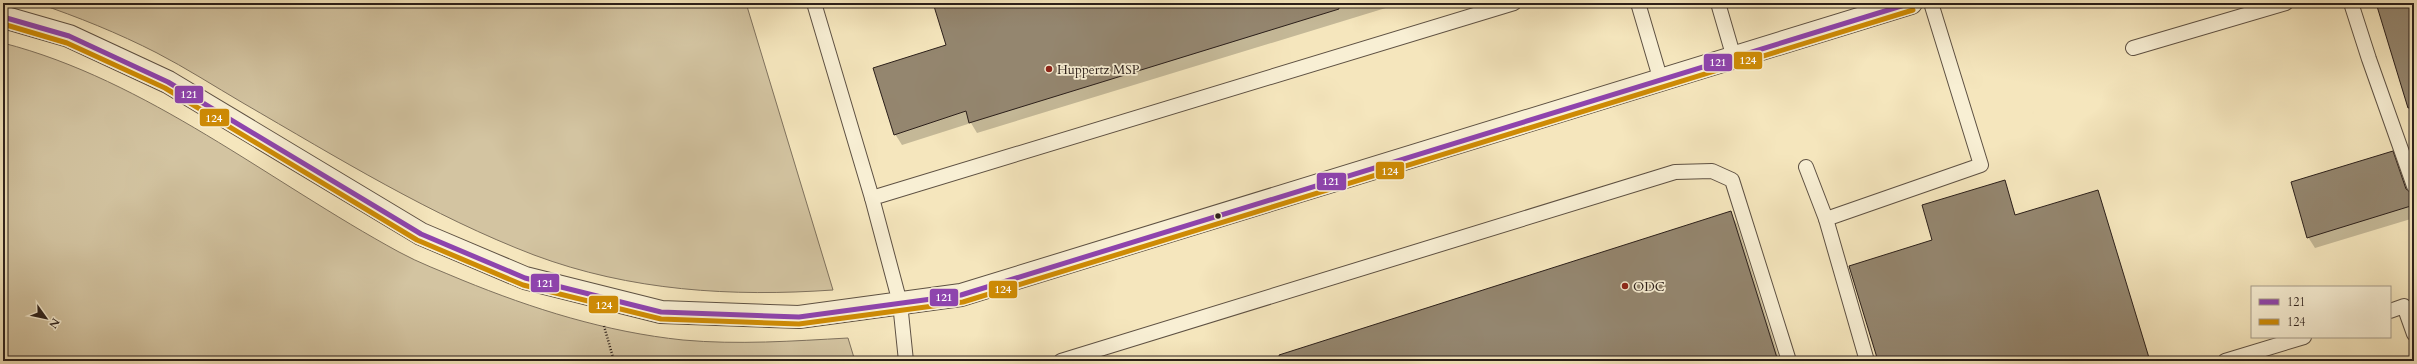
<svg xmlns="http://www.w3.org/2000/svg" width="2417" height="364" font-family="Cardo,serif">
<rect width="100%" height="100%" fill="#f5e6bd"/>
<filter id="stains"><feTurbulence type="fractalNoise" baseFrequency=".005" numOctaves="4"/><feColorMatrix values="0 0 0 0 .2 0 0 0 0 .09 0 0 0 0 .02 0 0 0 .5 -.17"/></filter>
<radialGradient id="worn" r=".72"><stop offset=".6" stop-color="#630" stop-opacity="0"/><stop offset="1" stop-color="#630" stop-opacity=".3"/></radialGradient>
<!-- green -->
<g fill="#d3c4a1" stroke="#7f725e">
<path d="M37 3H746L833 290C732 297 630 291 534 255 432 216 338 158 243 103 214 86 186 68 157 53 118 33 78 17 37 3Z"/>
<path d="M3 43C147 80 270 182 399 252 419 263 441 271 462 280 533 309 606 332 683 340 738 345 793 341 848 338L855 361H3Z"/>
</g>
<!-- shadow -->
<g fill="#0003">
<path d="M934 3H1402L977 133 971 123 902 145 895 134 947 46Z"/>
<path d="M2377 3H2414V126Z"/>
<path d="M2414 145V158L2410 147Z"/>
<path d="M2392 152 2409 193 2414 195V218L2315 248 2308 237Z"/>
<path d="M2004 181 2016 216 2097 192 2150 361H1879L1934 241Z"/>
<path d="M1730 212 1737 224 1780 361H1265Z"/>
</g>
<!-- building -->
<g fill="#94866f" stroke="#2b1f1a">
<path d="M933 3H1338L1339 9 969 123 966 111 894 135 873 68 946 45Z"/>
<path d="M2376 3H2414V107L2408 108Z"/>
<path d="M2393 151 2406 189 2414 194V205L2307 238 2291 182Z"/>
<path d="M2005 180 2015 215 2098 190 2150 361H1878L1849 266 1932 240 1922 205Z"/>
<path d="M1731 211 1778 361H1280L1279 355Z"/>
</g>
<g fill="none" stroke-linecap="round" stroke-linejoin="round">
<defs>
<g id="service">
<path d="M814 3 872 198"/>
<path d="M1638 3 1661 81"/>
<path d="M1718 3 1734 58"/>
<path d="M2351 3 2369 59 2414 186"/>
<path d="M2133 48 2286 3"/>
<path d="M1806 167 1826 219 1867 361"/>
<path d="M1826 219 1981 165 1931 3"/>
<path d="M2390 311 2404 306 2414 334"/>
<path d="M906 361 900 303 872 198 1514 3"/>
<path d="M1061 361 1675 172 1712 171 1732 180 1789 361"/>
<path d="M2225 361 2304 337"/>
</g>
<path id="tertiary" d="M3 17 69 36 168 82 421 234 525 278 661 312 799 317 961 295 1911 3"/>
</defs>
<!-- service casing -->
<use href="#service" stroke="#5e5143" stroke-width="16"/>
<!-- tertiary casing -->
<use href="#tertiary" stroke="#5e5143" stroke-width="24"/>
<!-- path -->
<path stroke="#2b1f1a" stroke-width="2.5" stroke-dasharray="1 2" stroke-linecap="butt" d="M604 326 614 361"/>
<!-- service -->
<use href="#service" stroke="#f8efd4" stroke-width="14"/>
<!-- tertiary -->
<use href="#tertiary" stroke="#f8efd4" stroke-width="22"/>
<defs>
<path id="bus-1" d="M3 17 69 36 168 82 421 234 525 278 661 312 799 317 961 295 1911 3"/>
<path id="bus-2" d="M3 24 67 43 165 88 417 240 523 285 661 319 799 324 963 302 1913 10"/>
</defs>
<!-- bus-1 casing -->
<use href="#bus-1" stroke="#f8efd4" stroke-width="8"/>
<!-- bus-2 casing -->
<use href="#bus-2" stroke="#f8efd4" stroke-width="8"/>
<!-- bus-1 -->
<use href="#bus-1" stroke="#8e44ad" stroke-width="5"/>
<!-- bus-2 -->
<use href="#bus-2" stroke="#ce8b05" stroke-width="5"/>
</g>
<!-- markers -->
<g fill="#8f2418" stroke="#f8efd4" stroke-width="1.5">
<circle cx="1049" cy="69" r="4"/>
<circle cx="1625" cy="286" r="4"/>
</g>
<circle fill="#2b1f1a" stroke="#f8efd4" stroke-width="1.5" cx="1218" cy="216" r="3.5"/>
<g text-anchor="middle" stroke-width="3.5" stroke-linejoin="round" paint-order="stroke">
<!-- poi labels -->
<g font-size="13" fill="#2b1f1a" stroke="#f8efd4" text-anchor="start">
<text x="1057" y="74">Huppertz MSP</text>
<text x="1633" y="291">ODC</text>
</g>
</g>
<g stroke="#f8efd4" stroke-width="1.5">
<rect x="1733" y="51" width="30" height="19" rx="4" fill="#ce8b05"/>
<rect x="1703" y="53" width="30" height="19" rx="4" fill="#8e44ad"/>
<rect x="174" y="85" width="30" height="19" rx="4" fill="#8e44ad"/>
<rect x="199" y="108" width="31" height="19" rx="4" fill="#ce8b05"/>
<rect x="1375" y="161" width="30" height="19" rx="4" fill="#ce8b05"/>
<rect x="1316" y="172" width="31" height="19" rx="4" fill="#8e44ad"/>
<rect x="530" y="273" width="30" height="20" rx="4" fill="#8e44ad"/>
<rect x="988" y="280" width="30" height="19" rx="4" fill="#ce8b05"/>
<rect x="929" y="288" width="30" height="19" rx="4" fill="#8e44ad"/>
<rect x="588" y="295" width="31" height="19" rx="4" fill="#ce8b05"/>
</g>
<g font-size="11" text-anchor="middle" font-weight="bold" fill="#fff">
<text x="1748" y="64">124</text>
<text x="1718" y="66">121</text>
<text x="189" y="98">121</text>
<text x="214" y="122">124</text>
<text x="1390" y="175">124</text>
<text x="1331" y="185">121</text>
<text x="545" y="287">121</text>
<text x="1003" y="293">124</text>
<text x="944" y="301">121</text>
<text x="604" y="309">124</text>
</g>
<!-- margin -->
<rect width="2417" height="364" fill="none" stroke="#f5e6bd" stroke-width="16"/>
<rect x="4" y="4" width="2409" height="356" fill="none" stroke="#2b1f1a" stroke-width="2"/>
<rect x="8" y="8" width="2401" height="348" fill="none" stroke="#2b1f1a"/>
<!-- legend -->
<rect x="2251" y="286" width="140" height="52" fill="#f8efd4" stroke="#a69c8a"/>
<rect x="2259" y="299" width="20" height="6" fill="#8e44ad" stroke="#a69c8a"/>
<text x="2287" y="306" font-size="12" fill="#2b1f1a">121</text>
<rect x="2259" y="319" width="20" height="6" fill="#ce8b05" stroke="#a69c8a"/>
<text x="2287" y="326" font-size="12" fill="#2b1f1a">124</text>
<!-- north arrow -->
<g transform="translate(46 318) rotate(123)" stroke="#f8efd4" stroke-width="3" paint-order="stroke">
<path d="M0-3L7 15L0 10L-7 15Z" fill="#2b1f1a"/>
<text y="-6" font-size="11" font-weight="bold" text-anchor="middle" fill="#2b1f1a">N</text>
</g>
<rect width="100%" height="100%" filter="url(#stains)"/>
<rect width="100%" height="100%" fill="url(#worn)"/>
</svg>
